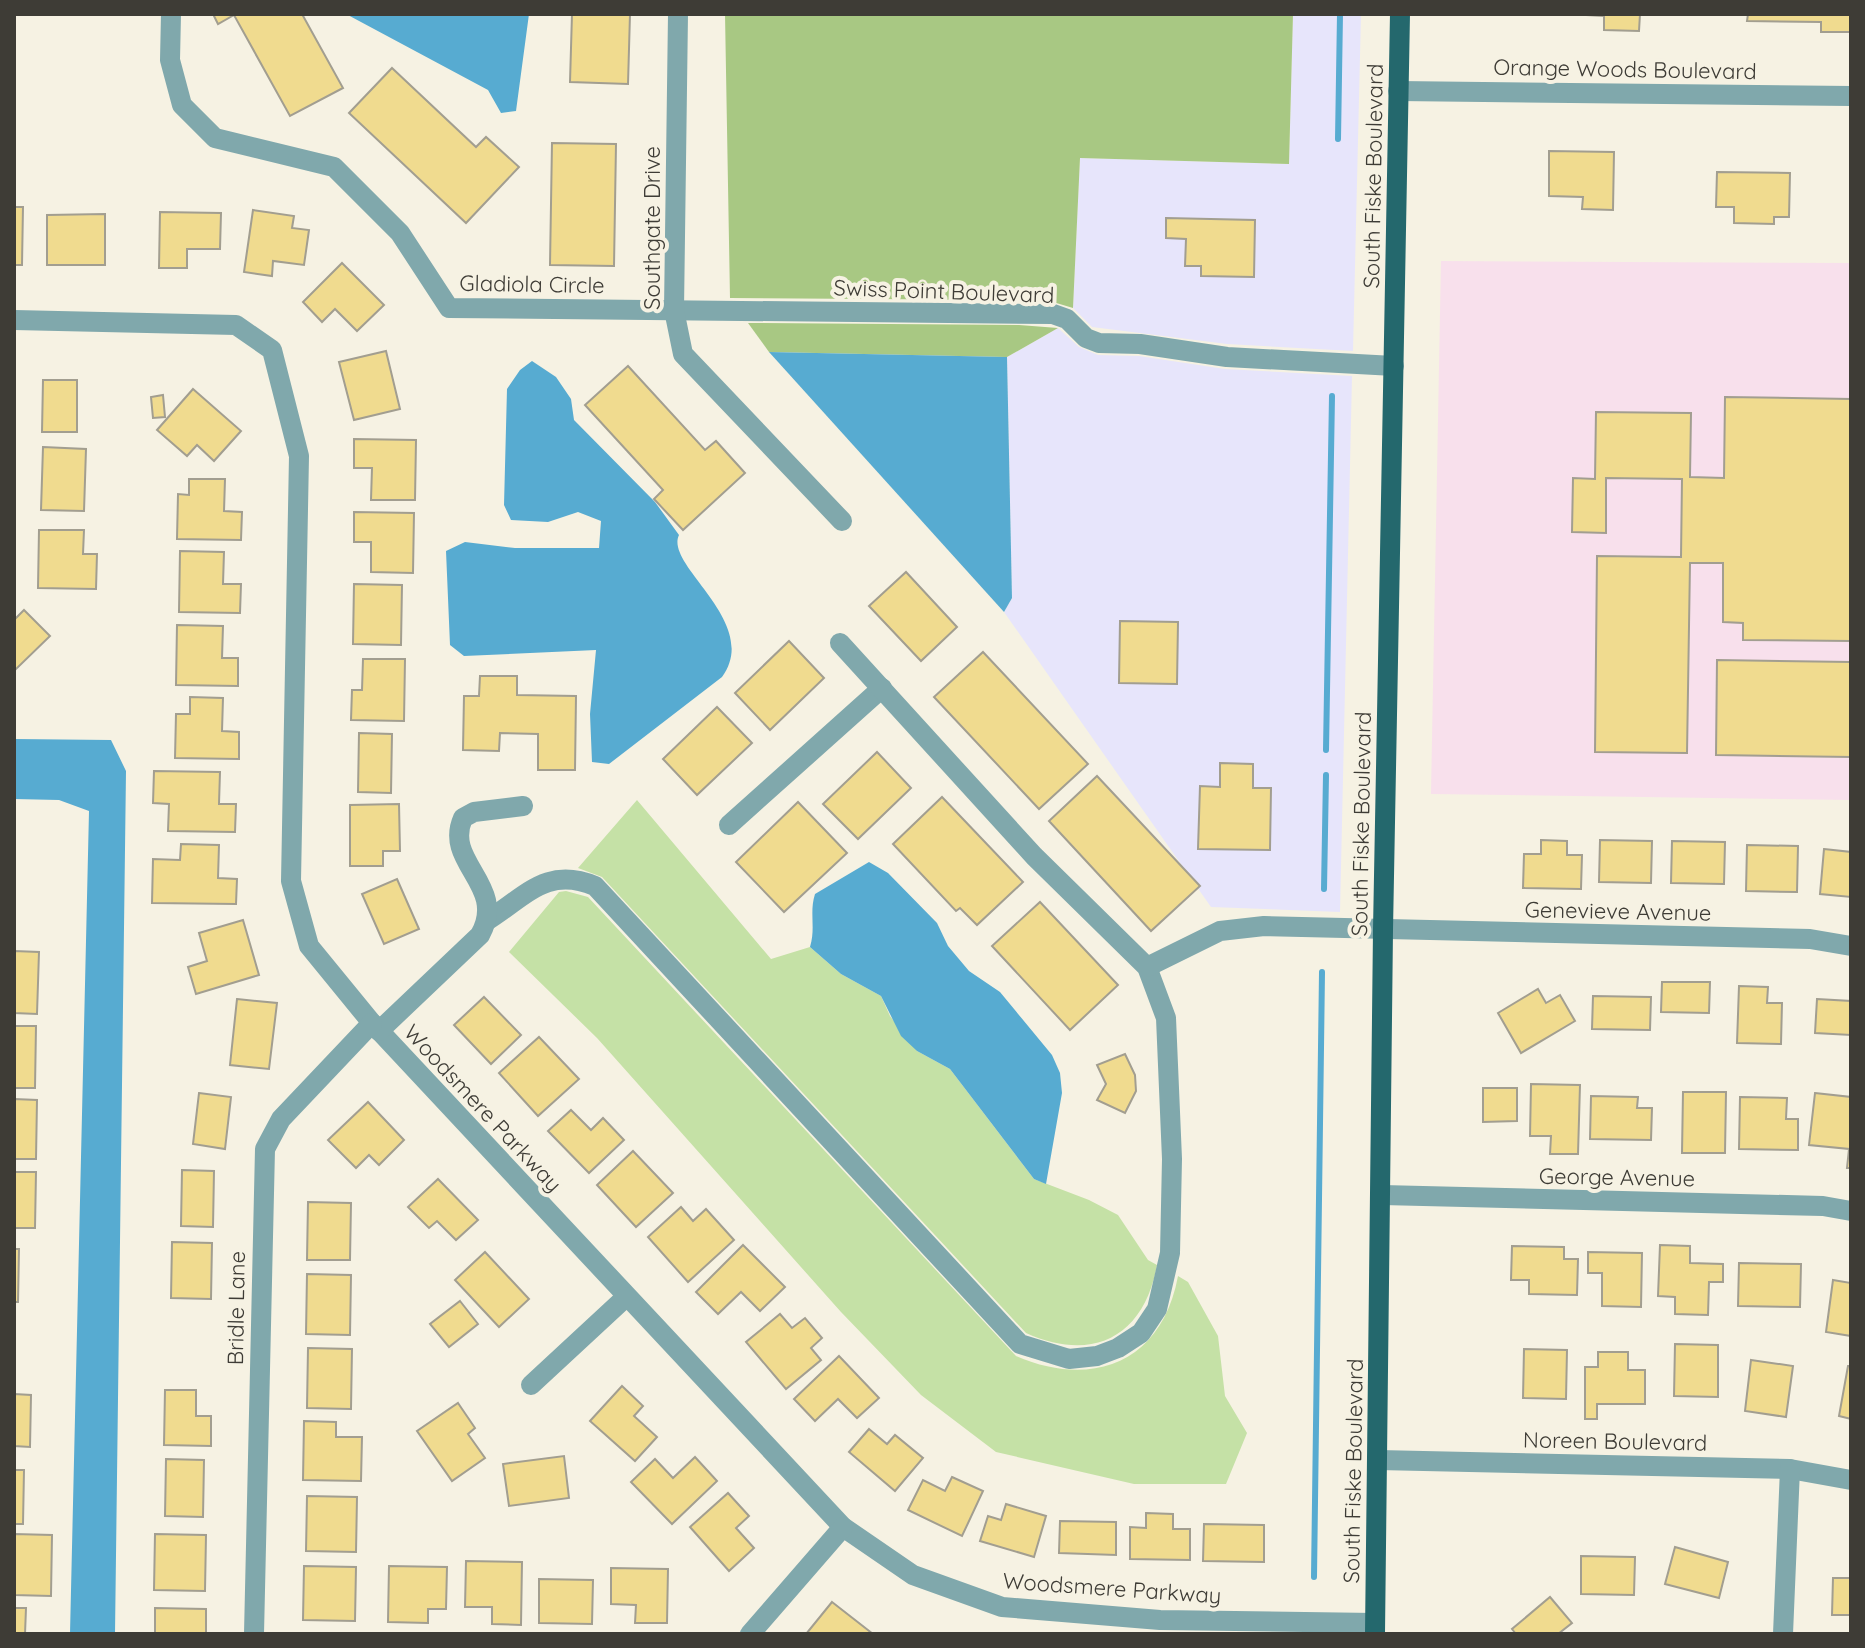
<svg xmlns="http://www.w3.org/2000/svg" width="1865" height="1648" font-family="Quicksand,sans-serif">
<rect width="100%" height="100%" fill="#f6f2e3"/>
<!-- commercial -->
<g fill="#e7e5fb">
<path d="M1293 14H1361L1353 351 1227 344 1092 327 1073 308 1080 158 1289 164Z"/>
<path d="M1058 328 1079 347 1098 355 1139 356 1225 369 1352 376 1340 912 1211 907 1004 612 1012 598 1007 357Z"/>
</g>
<!-- education -->
<path fill="#f8e0ec" d="M1441 261 1851 263V800L1431 794Z"/>
<!-- green -->
<g fill="#c5e1a6">
<path d="M637 800 771 959 810 947 841 974 881 996 890 1016 917 1051 950 1069 1034 1179 1089 1200 1118 1215 1148 1260 1157 1265C1144 1337 1093 1363 1026 1333L602 877 578 868Z"/>
<path d="M566 891 588 897 1016 1356C1092 1389 1162 1363 1178 1276L1188 1282 1218 1336 1225 1396 1247 1433 1226 1484H1134L996 1452 921 1395 841 1312 597 1038 509 952 559 892Z"/>
</g>
<!-- forest -->
<g fill="#a8c883">
<path d="M725 14H1293L1289 164 1080 158 1073 308 1053 302 1020 300 730 298Z"/>
<path d="M748 323 1019 325 1058 328 1007 357 769 352Z"/>
</g>
<!-- water -->
<g fill="#57abd1">
<path d="M346 14H529L516 111 501 113 488 90Z"/>
<path d="M769 352 1007 357 1012 598 1004 612Z"/>
<path d="M532 361 556 377 571 399 574 420 655 502 679 535C664 566 762 622 722 677L609 764 592 762 590 714 596 650 464 656 450 645 446 551 465 542 515 548H599L601 521 578 512 548 522 511 520 504 505 507 389 520 370Z"/>
<path d="M14 739 111 740 126 771 115 1634H70L89 811 59 800 14 799Z"/>
<path d="M869 862 888 873 937 923 948 946 969 971 1000 992 1052 1055 1060 1073 1062 1093 1046 1184 1034 1179 950 1069 917 1051 901 1036 881 996 841 974 810 947C816 927 809 913 815 894Z"/>
</g>
<g fill="none" stroke-linecap="round" stroke-linejoin="round">
<!-- stream -->
<g stroke="#57abd1" stroke-width="6">
<path d="M1338 139 1340 14"/>
<path d="M1326 750 1332 396"/>
<path d="M1324 889 1326 775"/>
<path d="M1314 1577 1322 972"/>
</g>
</g>
<!-- building -->
<g fill="#f0db8f" stroke="#a29e90" stroke-width="2">
<path d="M213 14H302L343 88 290 116 234 15 218 24Z"/>
<path d="M572 14H630L628 84 570 82Z"/>
<path d="M1640 14 1639 31 1604 30V16L1586 15Z"/>
<path d="M1748 14H1851V32H1821V22L1747 21Z"/>
<path d="M392 68 476 147 486 137 519 167 466 223 349 113Z"/>
<path d="M552 143 616 144 614 266 550 265Z"/>
<path d="M1549 151 1614 152 1613 210 1582 209 1583 197 1549 196Z"/>
<path d="M1717 172 1790 173 1789 217H1774V224L1734 223V207H1716Z"/>
<path d="M14 207H23L22 265H14Z"/>
<path d="M253 210 294 216 292 228 309 230 304 265 273 261 272 276 244 272Z"/>
<path d="M160 212 221 213 220 249H187V268H159Z"/>
<path d="M105 214V265H47V215Z"/>
<path d="M1166 218 1255 220 1254 277 1201 276V266H1185L1186 239 1166 238Z"/>
<path d="M342 263 384 305 357 331 335 309 322 322 303 302Z"/>
<path d="M386 351 400 409 354 420 339 362Z"/>
<path d="M628 366 705 450 716 441 745 473 683 530 654 499 663 490 585 405Z"/>
<path d="M43 380H77V432H42Z"/>
<path d="M193 389 241 431 214 461 197 445 187 456 157 430Z"/>
<path d="M163 395 165 417 153 418 151 397Z"/>
<path d="M1725 397 1851 399V641L1743 640V623L1723 622V563H1690L1687 753 1595 752 1597 556 1681 557 1682 479 1606 478V533L1572 532 1573 478 1595 479 1596 412 1691 413 1690 477 1724 478Z"/>
<path d="M354 439 416 440 415 500H371L372 468H354Z"/>
<path d="M43 447 86 449 84 511 41 510Z"/>
<path d="M189 479H225L224 511 242 512 241 540 177 539 178 494 189 495Z"/>
<path d="M354 512 414 513 413 573 371 572V542H354Z"/>
<path d="M39 530H84L83 554H97L96 589 38 588Z"/>
<path d="M180 551 224 552 223 584H241L240 613 179 612Z"/>
<path d="M906 572 957 627 921 661 869 606Z"/>
<path d="M354 584 402 585 401 645 353 644Z"/>
<path d="M24 610 50 636 14 671V620Z"/>
<path d="M1120 621 1178 622 1177 684 1119 683Z"/>
<path d="M177 625 223 626 222 658H238V686L176 685Z"/>
<path d="M789 641 824 678 770 730 735 693Z"/>
<path d="M983 652 1088 764 1039 809 934 697Z"/>
<path d="M363 659H405L404 721 351 720 352 690H362Z"/>
<path d="M1717 660 1851 662V757L1716 755Z"/>
<path d="M480 676H517V695L576 696 575 770H538V734L500 733 499 751 463 750 464 696H479Z"/>
<path d="M190 697 223 698 222 731 239 732V759L175 758 176 714H190Z"/>
<path d="M717 707 752 743 697 795 663 759Z"/>
<path d="M359 733 392 734 391 793 358 792Z"/>
<path d="M877 752 911 788 858 839 823 804Z"/>
<path d="M1220 763 1253 764V788H1271L1270 850 1198 849 1200 786 1220 787Z"/>
<path d="M154 771 220 772 219 804H236L235 832 168 831 169 804 153 803Z"/>
<path d="M1097 776 1200 886 1151 931 1049 821Z"/>
<path d="M942 797 1023 882 977 925 960 908 956 911 893 844Z"/>
<path d="M798 802 847 853 784 912 736 862Z"/>
<path d="M399 804 400 851H383V866H350V805Z"/>
<path d="M1541 840 1567 841V855H1582L1581 889 1523 888 1524 854H1541Z"/>
<path d="M1600 840 1652 841 1651 883 1599 882Z"/>
<path d="M1672 841 1725 842 1724 884 1671 883Z"/>
<path d="M181 844 219 845 218 878 237 879 236 904 152 903 153 859 180 860Z"/>
<path d="M1747 845 1798 846 1797 892 1746 891Z"/>
<path d="M1824 849 1851 852V897L1820 894Z"/>
<path d="M397 879 419 929 384 944 362 894Z"/>
<path d="M1040 902 1118 985 1070 1030 992 946Z"/>
<path d="M243 920 259 975 196 994 188 967 207 961 199 933Z"/>
<path d="M14 951 39 952 37 1014 14 1013Z"/>
<path d="M1662 982H1710L1709 1013 1661 1012Z"/>
<path d="M1739 986 1768 987 1767 1003H1782L1781 1044 1737 1043Z"/>
<path d="M1538 989 1546 1003 1560 995 1575 1021 1521 1053 1498 1013Z"/>
<path d="M1593 996 1651 997 1650 1030 1592 1029Z"/>
<path d="M484 997 521 1035 491 1064 454 1025Z"/>
<path d="M237 999 277 1003 269 1069 230 1065Z"/>
<path d="M1817 999 1851 1001V1035L1815 1033Z"/>
<path d="M14 1026H36L35 1088H14Z"/>
<path d="M539 1037 579 1079 538 1116 499 1073Z"/>
<path d="M1125 1054 1135 1075 1136 1091 1125 1113 1097 1100 1106 1084 1097 1065Z"/>
<path d="M1531 1084 1580 1085 1578 1154H1550L1551 1136H1530Z"/>
<path d="M1483 1088H1517V1121L1483 1122Z"/>
<path d="M1683 1092H1726L1725 1153H1682Z"/>
<path d="M199 1093 231 1097 225 1149 193 1144Z"/>
<path d="M1815 1093 1851 1097V1168H1847L1849 1149 1809 1145Z"/>
<path d="M1591 1096 1638 1097 1637 1108H1652L1651 1140 1590 1139Z"/>
<path d="M1740 1097 1787 1098 1786 1119H1798V1150L1739 1149Z"/>
<path d="M14 1099 37 1100 36 1159H14Z"/>
<path d="M368 1102 404 1140 379 1165 369 1155 356 1168 328 1140Z"/>
<path d="M571 1110 591 1130 603 1118 624 1140 589 1173 548 1131Z"/>
<path d="M633 1151 673 1193 636 1227 597 1185Z"/>
<path d="M182 1170 214 1171 213 1227 181 1226Z"/>
<path d="M14 1172H36L35 1228H14Z"/>
<path d="M438 1179 478 1220 456 1240 437 1221 429 1228 408 1207Z"/>
<path d="M308 1202 351 1203 350 1260H307Z"/>
<path d="M681 1207 693 1221 706 1209 734 1240 688 1282 648 1237Z"/>
<path d="M172 1242 212 1243 211 1299 171 1298Z"/>
<path d="M743 1245 785 1287 760 1311 741 1292 718 1314 696 1292Z"/>
<path d="M1660 1245 1690 1246V1263L1723 1264V1282H1709L1708 1315 1675 1314V1297L1658 1296Z"/>
<path d="M1512 1246 1564 1247V1259H1578L1577 1295 1529 1294V1280H1511Z"/>
<path d="M14 1249H19L18 1302H14Z"/>
<path d="M485 1252 529 1299 499 1327 455 1280Z"/>
<path d="M1588 1252 1642 1253 1641 1307 1602 1306V1273H1588Z"/>
<path d="M1739 1263 1801 1264 1800 1307 1738 1306Z"/>
<path d="M307 1274 351 1275 350 1335 306 1334Z"/>
<path d="M1833 1280 1851 1283V1336L1826 1332Z"/>
<path d="M460 1301 478 1324 449 1347 430 1324Z"/>
<path d="M780 1314 792 1328 805 1318 822 1338 811 1348 821 1360 786 1389 746 1342Z"/>
<path d="M1675 1344 1718 1345V1397L1674 1396Z"/>
<path d="M308 1348 352 1349 351 1409 307 1408Z"/>
<path d="M1524 1349 1567 1350 1566 1399 1523 1398Z"/>
<path d="M1598 1352H1628V1370H1645V1404H1597V1419H1585V1367H1598Z"/>
<path d="M839 1356 879 1398 857 1418 838 1399 815 1421 794 1399Z"/>
<path d="M1751 1360 1793 1366 1786 1417 1745 1411Z"/>
<path d="M1848 1366H1851V1419L1839 1416Z"/>
<path d="M622 1386 643 1406 634 1416 657 1437 635 1461 590 1421Z"/>
<path d="M165 1390H196V1416H211V1446L164 1445Z"/>
<path d="M14 1394 31 1395 30 1447 14 1446Z"/>
<path d="M458 1403 475 1428 468 1434 485 1458 452 1481 417 1431Z"/>
<path d="M304 1421 336 1422V1437H362L361 1481 303 1480Z"/>
<path d="M869 1429 887 1444 895 1435 923 1458 895 1491 849 1452Z"/>
<path d="M564 1456 569 1498 509 1506 503 1464Z"/>
<path d="M695 1457 717 1481 672 1524 631 1482 655 1459 673 1478Z"/>
<path d="M166 1459 204 1460 203 1517 165 1516Z"/>
<path d="M14 1470H24L23 1524H14Z"/>
<path d="M952 1477 983 1491 962 1536 908 1510 923 1480 945 1491Z"/>
<path d="M728 1493 749 1516 736 1528 754 1548 729 1571 690 1527Z"/>
<path d="M307 1496 357 1497 356 1552 306 1551Z"/>
<path d="M1006 1504 1046 1516 1034 1557 980 1541 988 1516 1001 1520Z"/>
<path d="M1146 1513 1173 1514V1529H1190V1560L1130 1559V1527L1146 1528Z"/>
<path d="M1060 1521 1116 1522V1555L1059 1553Z"/>
<path d="M1204 1524 1264 1525V1562L1203 1561Z"/>
<path d="M14 1534 52 1535 51 1596 14 1595Z"/>
<path d="M155 1534 206 1535 205 1591 154 1590Z"/>
<path d="M1675 1547 1728 1562 1719 1598 1665 1584Z"/>
<path d="M1581 1556 1635 1557 1634 1595 1581 1594Z"/>
<path d="M466 1561 522 1562 521 1625 492 1624V1607H465Z"/>
<path d="M304 1566 356 1567 355 1621 303 1620Z"/>
<path d="M389 1566 447 1567 446 1609H428V1623L388 1622Z"/>
<path d="M611 1568 668 1569 667 1623H635L636 1605 611 1604Z"/>
<path d="M1833 1578H1851V1615H1832Z"/>
<path d="M539 1579 593 1580 592 1624 539 1623Z"/>
<path d="M1550 1597 1572 1623 1558 1634H1516L1512 1629Z"/>
<path d="M832 1602 873 1634H806Z"/>
<path d="M14 1608H26L25 1634H14Z"/>
<path d="M155 1608 206 1609V1634H155Z"/>
</g>
<g fill="none" stroke-linecap="round" stroke-linejoin="round">
<!-- minor -->
<g stroke="#80a8ac" stroke-width="20">
<path d="M171 14 170 60 182 105 215 138 334 167 400 233 449 308 1053 314 1067 319 1086 338 1099 343 1140 344 1227 357 1394 366"/>
<path d="M678 14 674 310 683 354 842 521"/>
<path d="M1398 91 1851 96"/>
<path d="M14 320 236 325 272 350 299 456 291 881 309 946 372 1023 843 1527 913 1575 1002 1607 1160 1620 1375 1623"/>
<path d="M729 825 882 688"/>
<path d="M488 920C526 896 547 866 595 886L1020 1344 1069 1359 1097 1356 1118 1348 1141 1333 1157 1309 1170 1253 1172 1159 1166 1018 1147 967 1034 856 840 643"/>
<path d="M1147 967 1220 931 1264 926 1810 939 1851 946"/>
<path d="M379 1031 480 935C508 885 443 863 463 818L474 812 523 806"/>
<path d="M1382 1195 1823 1206 1851 1211"/>
<path d="M531 1385 626 1297"/>
<path d="M1378 1460 1790 1469 1851 1480"/>
<path d="M254 1634 265 1149 281 1119 372 1023"/>
<path d="M750 1634 843 1527"/>
<path d="M1783 1634 1790 1469"/>
</g>
<!-- major -->
<path stroke="#24686d" stroke-width="20" d="M1375 1634 1383 930 1400 14"/>
</g>
<g text-anchor="middle" stroke-width="8" stroke-linejoin="round" paint-order="stroke">
<!-- street labels -->
<g font-size="22" fill="#3e3c36" stroke="#f6f2e3">
<text transform="translate(1625 69) rotate(1)" y="8">Orange Woods Boulevard</text>
<text transform="translate(1373 176) rotate(-89)" y="8">South Fiske Boulevard</text>
<text transform="translate(652 228) rotate(-90)" y="8">Southgate Drive</text>
<text transform="translate(532 284) rotate(1)" y="8">Gladiola Circle</text>
<text transform="translate(944 291) rotate(2)" y="8">Swiss Point Boulevard</text>
<text transform="translate(1361 824) rotate(-89)" y="8">South Fiske Boulevard</text>
<text transform="translate(1618 911) rotate(1)" y="8">Genevieve Avenue</text>
<text transform="translate(483 1108) rotate(47)" y="8">Woodsmere Parkway</text>
<text transform="translate(1617 1177) rotate(1)" y="8">George Avenue</text>
<text transform="translate(236 1308) rotate(-89)" y="8">Bridle Lane</text>
<text transform="translate(1615 1441) rotate(1)" y="8">Noreen Boulevard</text>
<text transform="translate(1353 1471) rotate(-89)" y="8">South Fiske Boulevard</text>
<text transform="translate(1112 1588) rotate(4)" y="8">Woodsmere Parkway</text>
</g>
</g>
<!-- border -->
<rect width="1865" height="1648" fill="none" stroke="#3e3c36" stroke-width="32"/>
</svg>
